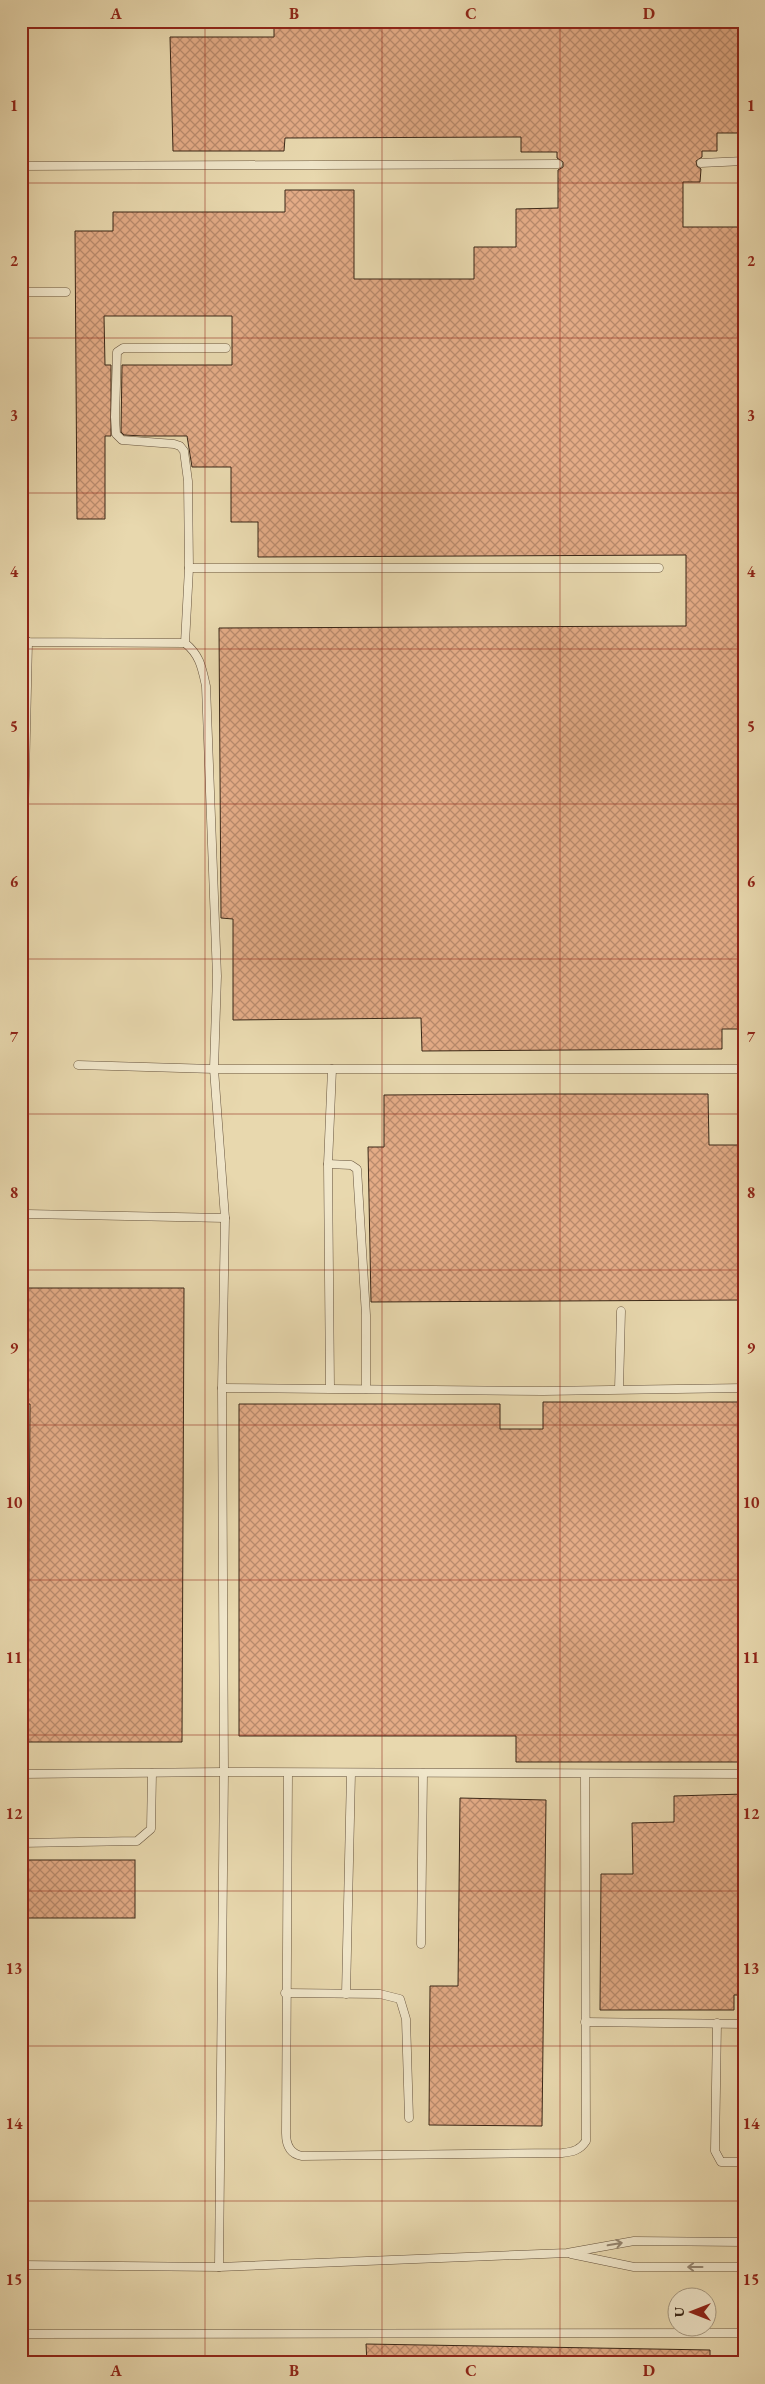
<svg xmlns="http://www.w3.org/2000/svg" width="765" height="2384" font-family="'EB Garamond',serif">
<defs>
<pattern id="building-cross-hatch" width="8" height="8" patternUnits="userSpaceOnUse" patternTransform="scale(1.25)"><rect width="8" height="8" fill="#e3ab86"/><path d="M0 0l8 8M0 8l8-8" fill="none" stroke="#b98b6d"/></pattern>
</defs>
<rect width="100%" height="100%" fill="#e8d8ae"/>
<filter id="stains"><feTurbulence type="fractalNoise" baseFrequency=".004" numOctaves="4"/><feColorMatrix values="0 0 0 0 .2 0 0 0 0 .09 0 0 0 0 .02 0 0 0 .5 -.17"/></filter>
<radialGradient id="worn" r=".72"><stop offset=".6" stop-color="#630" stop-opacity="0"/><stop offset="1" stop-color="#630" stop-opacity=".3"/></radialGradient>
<!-- building -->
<g fill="url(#building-cross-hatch)" stroke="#3a2717">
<path d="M274 21H744V133H717V151H702V157L696 161 697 166 701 169 700 182H683V227H744V1029H722V1049L422 1051 421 1018 233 1020V919L221 918 219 628 686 626V555L258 557V522H231V467H192L187 436H143L124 435 121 432 122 365H232V316H104L105 365H111V436H105V519H77L75 231H113V212H285V190H354V279H474V247H516V209L558 208V170L563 167V162L557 158V152H521V137L285 138 284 151H173L170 37H274Z"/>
<path d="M546 1094H708L709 1145H744V1300L371 1302 368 1147H384V1095Z"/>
<path d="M21 1288H184L182 1742H28L30 1404H21Z"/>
<path d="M543 1402H744V1762H516V1736H239V1404H500V1429H543Z"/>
<path d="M744 1794V1995H734V2010H600L601 1874H633L632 1823 674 1822V1796Z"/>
<path d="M460 1798 546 1800 542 2126 429 2125 430 1986H458Z"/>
<rect x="21" y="1860" width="114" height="58"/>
<path d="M366 2344 710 2350V2363H367Z"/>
</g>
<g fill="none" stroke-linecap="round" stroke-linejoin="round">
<defs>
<g id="lane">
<path d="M701 163 744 161"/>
<path d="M21 166 558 164"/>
<path d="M21 292H66"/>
<path d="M189 568H659"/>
<path d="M21 636 28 642 185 643"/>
<path d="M24 821 28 642"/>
<path d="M78 1065 214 1069H744"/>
<path d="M328 1164 351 1165 357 1169 366 1315V1389"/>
<path d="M27 1214 225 1218"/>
<path d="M222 1388 543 1391 744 1388"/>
<path d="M330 1388 328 1164 332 1069"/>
<path d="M619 1389 621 1311"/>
<path d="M288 1773 286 2133C286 2145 290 2154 302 2156L562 2153C573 2152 580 2150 586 2141L585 1774"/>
<path d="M21 1774 224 1772 744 1774"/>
<path d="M21 1843 137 1841 151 1829 152 1773"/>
<path d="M421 1944 423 1773"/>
<path d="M285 1993 380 1994 400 1999 406 2019 409 2118"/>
<path d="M346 1994 351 1773"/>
<path d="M585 2022 744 2024"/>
<path d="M717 2023 715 2151 721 2162H744"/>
<path d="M571 2254 634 2267H744"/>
<path d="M21 2265 219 2267 567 2253 634 2241 744 2242"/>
<path d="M219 2267 224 1772 222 1388 225 1218 214 1069 217 976 206 686C202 668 200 655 185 643L189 568 188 481 184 451 180 446 174 444 122 440 116 434 115 417 117 352 123 348H226"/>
<path d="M21 2334 744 2333"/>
</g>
</defs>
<!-- lane casing -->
<use href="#lane" stroke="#66533d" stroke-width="9"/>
<!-- lane -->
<use href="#lane" stroke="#f0e6ca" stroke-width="8"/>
</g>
<!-- one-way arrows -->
<defs><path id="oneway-shaft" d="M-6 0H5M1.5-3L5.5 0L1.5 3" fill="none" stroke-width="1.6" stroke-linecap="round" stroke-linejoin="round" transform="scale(1.25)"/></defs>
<g stroke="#958670">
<use href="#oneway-shaft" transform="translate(615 2244) rotate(-10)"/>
<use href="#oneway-shaft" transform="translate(695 2267) rotate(-180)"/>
</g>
<!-- grid -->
<path fill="none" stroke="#8f2418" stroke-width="1" stroke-opacity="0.55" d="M205 21V2363M382 21V2363M560 21V2363M21 183H744M21 338H744M21 493H744M21 649H744M21 804H744M21 959H744M21 1114H744M21 1270H744M21 1425H744M21 1580H744M21 1735H744M21 1891H744M21 2046H744M21 2201H744"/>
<!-- margin -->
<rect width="765" height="2384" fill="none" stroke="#e8d8ae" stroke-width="55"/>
<!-- north arrow -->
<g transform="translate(692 2312) rotate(270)"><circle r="24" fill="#f0e6ca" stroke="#a79a82"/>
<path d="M0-4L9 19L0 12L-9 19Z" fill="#8f2418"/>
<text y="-8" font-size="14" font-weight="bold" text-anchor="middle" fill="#3a2717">U</text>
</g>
<rect x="28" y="28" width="710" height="2328" fill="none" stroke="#8f2418" stroke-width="2"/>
<g font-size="16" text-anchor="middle" font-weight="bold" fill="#8f2418">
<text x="116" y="19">A</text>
<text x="294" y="19">B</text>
<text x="471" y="19">C</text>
<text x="649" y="19">D</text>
<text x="14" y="111">1</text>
<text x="751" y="111">1</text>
<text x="14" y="266">2</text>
<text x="751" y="266">2</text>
<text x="14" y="421">3</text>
<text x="751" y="421">3</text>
<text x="14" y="577">4</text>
<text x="751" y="577">4</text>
<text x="14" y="732">5</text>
<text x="751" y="732">5</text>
<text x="14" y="887">6</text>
<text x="751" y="887">6</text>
<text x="14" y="1042">7</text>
<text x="751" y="1042">7</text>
<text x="14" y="1198">8</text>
<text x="751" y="1198">8</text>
<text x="14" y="1353">9</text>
<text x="751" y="1353">9</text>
<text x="14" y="1508">10</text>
<text x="751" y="1508">10</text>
<text x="14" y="1663">11</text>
<text x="751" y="1663">11</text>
<text x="14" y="1819">12</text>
<text x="751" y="1819">12</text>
<text x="14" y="1974">13</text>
<text x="751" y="1974">13</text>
<text x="14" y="2129">14</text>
<text x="751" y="2129">14</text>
<text x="14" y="2285">15</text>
<text x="751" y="2285">15</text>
<text x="116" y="2376">A</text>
<text x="294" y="2376">B</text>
<text x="471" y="2376">C</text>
<text x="649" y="2376">D</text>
</g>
<rect width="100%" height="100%" filter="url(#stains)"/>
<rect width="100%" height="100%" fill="url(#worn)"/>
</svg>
